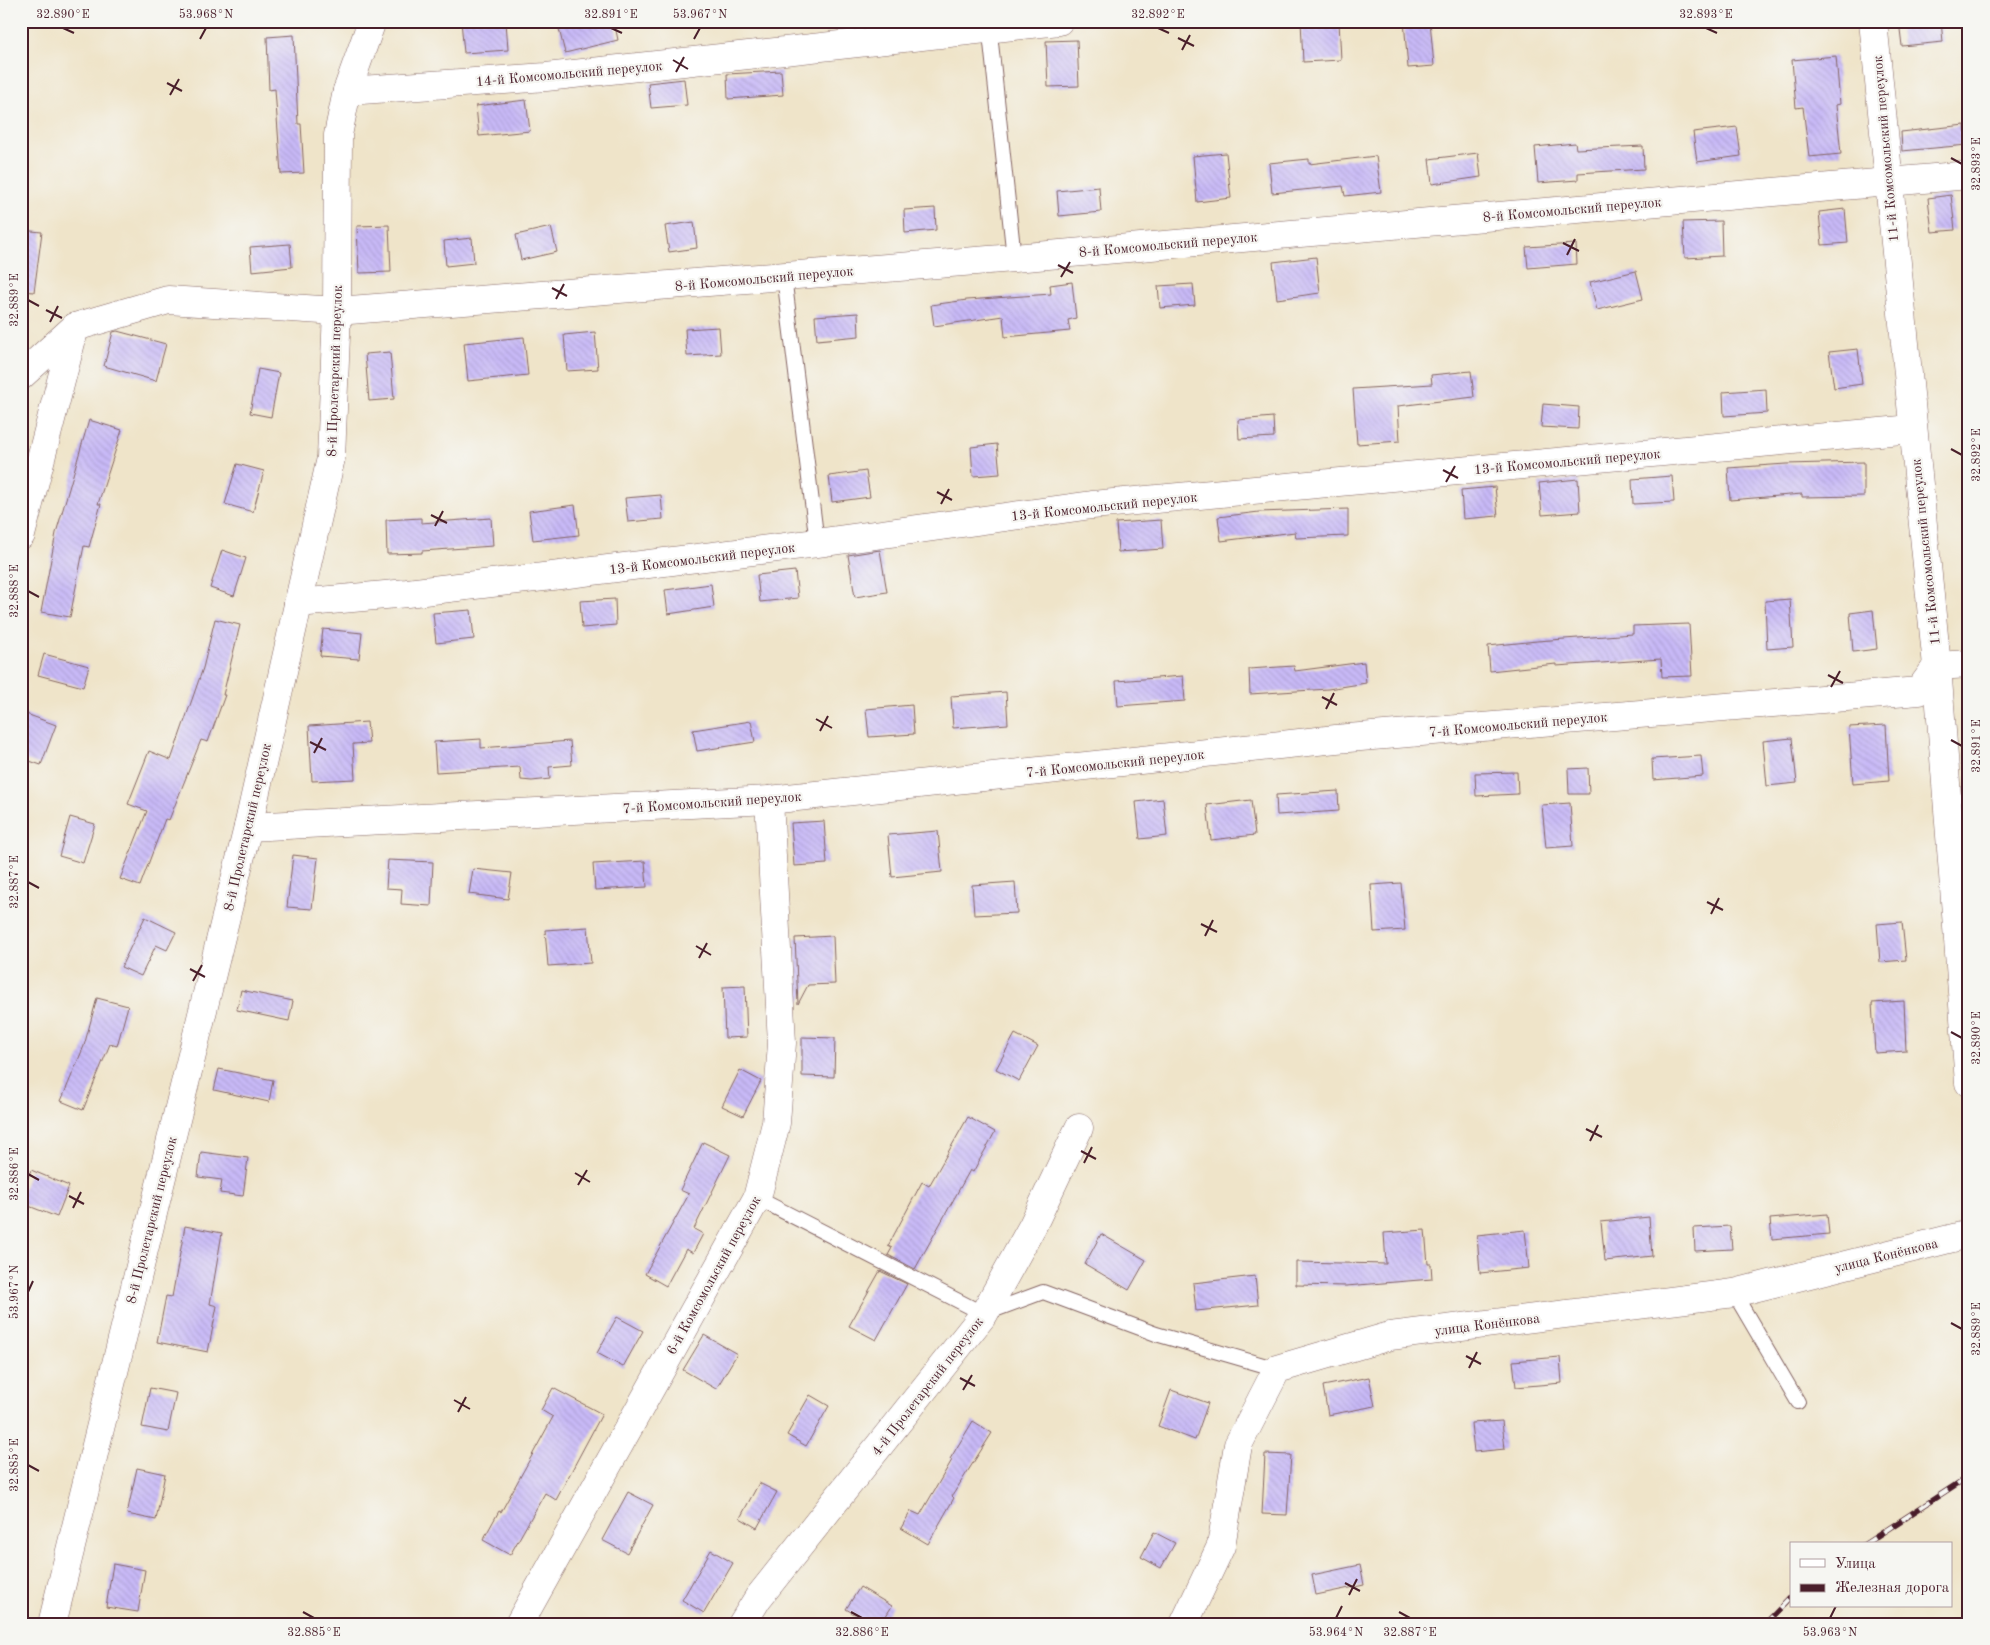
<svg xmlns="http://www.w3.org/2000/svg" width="1990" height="1645" font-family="'Old Standard TT',serif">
<defs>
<pattern id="building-back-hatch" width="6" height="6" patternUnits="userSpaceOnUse" patternTransform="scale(1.25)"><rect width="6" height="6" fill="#c8b9f7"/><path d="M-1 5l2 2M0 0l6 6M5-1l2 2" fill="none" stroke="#ad9fd4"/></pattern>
</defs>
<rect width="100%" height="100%" fill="#f6f6f2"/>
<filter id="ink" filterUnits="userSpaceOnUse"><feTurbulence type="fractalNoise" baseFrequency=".02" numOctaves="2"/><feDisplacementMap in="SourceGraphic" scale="10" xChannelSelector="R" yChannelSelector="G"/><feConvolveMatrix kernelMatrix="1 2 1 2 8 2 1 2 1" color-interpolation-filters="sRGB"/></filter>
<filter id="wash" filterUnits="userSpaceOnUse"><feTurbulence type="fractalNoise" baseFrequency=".0096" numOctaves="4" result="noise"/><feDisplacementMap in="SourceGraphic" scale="20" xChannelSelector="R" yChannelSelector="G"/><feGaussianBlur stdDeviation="1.12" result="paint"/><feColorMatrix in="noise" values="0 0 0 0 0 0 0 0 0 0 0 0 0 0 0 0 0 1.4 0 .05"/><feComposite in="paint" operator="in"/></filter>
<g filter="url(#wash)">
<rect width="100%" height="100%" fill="#efe4c9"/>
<g id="blocks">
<!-- building -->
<g fill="url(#building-back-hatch)">
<path d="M461 21H506L508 50 464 53Z"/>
<path d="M572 21H614L618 40 565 53 558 25Z"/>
<path d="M1301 21H1339L1341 60 1303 62Z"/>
<path d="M1404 21H1430L1434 66 1408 68Z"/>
<path d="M1899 21H1941L1943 42 1902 46Z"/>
<path d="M294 35 298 124H301L304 173 281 174 275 89 269 90 267 37Z"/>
<path d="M1077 40 1079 86 1048 87 1046 41Z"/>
<path d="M1836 56 1840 104 1836 105 1841 154 1809 157 1803 107 1796 108 1792 60Z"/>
<path d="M781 71 783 95 728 99 727 74Z"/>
<path d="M684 79 687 105 651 108 648 83Z"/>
<path d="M526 100 530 131 479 136 476 106Z"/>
<path d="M1965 125 1967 145 1902 151 1901 132Z"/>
<path d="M1737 127 1741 156 1697 162 1693 132Z"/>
<path d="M1575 143 1576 149 1643 146 1644 169 1578 173V180L1538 183 1535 147Z"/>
<path d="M1226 153 1231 198 1197 202 1193 156Z"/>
<path d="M1478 153 1481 177 1432 184 1429 159Z"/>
<path d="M1376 156 1381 192 1345 196 1343 186 1272 193 1269 163 1309 159V164Z"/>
<path d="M1099 187 1101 212 1059 216 1057 191Z"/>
<path d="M1951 195 1955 230 1932 232 1928 198Z"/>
<path d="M935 208 936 230 905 233 904 210Z"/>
<path d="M1845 209 1848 243 1822 245 1819 212Z"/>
<path d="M1721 221 1722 256 1685 258 1683 222Z"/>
<path d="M694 222 697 248 669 252 665 226Z"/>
<path d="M389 225 391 272 359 273 357 226Z"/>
<path d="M551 227 557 252 521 260 516 235Z"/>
<path d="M21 230 42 232 34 292 21 291Z"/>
<path d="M472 238 474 263 446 266 444 241Z"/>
<path d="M290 244 292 267 252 271 250 247Z"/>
<path d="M1576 244 1577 264 1528 268 1526 247Z"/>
<path d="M1316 257 1320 293 1277 299 1273 262Z"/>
<path d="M1636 271 1643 299 1597 310 1590 282Z"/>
<path d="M1072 282 1076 318 1068 320 1070 331 1005 337 1003 316 934 326 931 305 967 300 1051 294 1050 285Z"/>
<path d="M1193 284 1195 305 1160 308 1158 286Z"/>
<path d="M858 313 859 336 817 340 815 316Z"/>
<path d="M719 327 721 354 687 356 685 329Z"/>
<path d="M117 331 166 344 156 381 104 366 113 332Z"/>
<path d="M595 332 598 369 567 371 564 335Z"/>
<path d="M524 337 528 375 468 381 464 343Z"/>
<path d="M1858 349 1862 384 1834 388 1829 352Z"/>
<path d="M390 352 394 399 369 401 365 354Z"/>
<path d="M258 369 279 373 271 417 250 413Z"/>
<path d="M1471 371 1474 397 1398 406 1400 441 1357 444 1353 389 1432 384 1431 375Z"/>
<path d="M1766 389 1767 413 1724 416 1723 392Z"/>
<path d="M1543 404 1579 407 1578 429 1541 427Z"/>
<path d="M1273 417 1274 437 1239 439 1238 420Z"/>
<path d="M89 420 122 430 98 504H101L89 547 84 546 70 617 41 612 56 533Z"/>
<path d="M997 444 1000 474 973 476 971 447Z"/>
<path d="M1864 462V496L1802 497V494L1730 500 1728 468 1786 464Z"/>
<path d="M237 464 264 471 253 512 225 504Z"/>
<path d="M866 471 870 497 832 502 829 476Z"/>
<path d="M1672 476 1674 502 1633 504 1632 479Z"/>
<path d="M1578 479 1580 512 1542 515 1539 483Z"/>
<path d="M1495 487 1498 516 1463 519 1461 490Z"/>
<path d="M661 495 663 519 628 522 625 498Z"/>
<path d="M575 505 579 535 533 540 529 511Z"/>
<path d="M1348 509V536L1296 538 1295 532 1221 541 1218 517 1259 512Z"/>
<path d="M421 518V523L491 518 493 546 422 551V553L387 554 386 520Z"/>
<path d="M1161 520 1163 549 1118 552 1116 523Z"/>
<path d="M222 550 246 558 234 596 210 588Z"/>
<path d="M880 550 887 592 855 597 848 555Z"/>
<path d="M795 571 798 598 760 602 757 575Z"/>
<path d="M711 584 714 607 668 614 665 590Z"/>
<path d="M615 599 616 625 582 628 580 601Z"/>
<path d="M1790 599 1793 647 1767 649 1765 601Z"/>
<path d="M471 610 474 639 436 643 433 613Z"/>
<path d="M1873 610 1877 649 1853 652 1850 613Z"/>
<path d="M215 619 240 625 223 695H225L208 742 201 740 169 820 165 819 140 886 120 879 147 811 128 804 149 751 171 760 203 668Z"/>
<path d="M1689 624 1692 676 1662 677 1661 659 1556 666V664L1490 671 1488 646 1537 641 1633 634V626Z"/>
<path d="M323 629 362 633 359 659 320 656Z"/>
<path d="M44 654 89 666 83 687 38 675Z"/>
<path d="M1364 662 1366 683 1328 689 1250 694 1249 669 1294 666 1295 671Z"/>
<path d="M1183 676 1185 701 1118 706 1116 681Z"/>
<path d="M1006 692 1008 724 953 728 951 696Z"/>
<path d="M912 705 914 734 869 737 866 709Z"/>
<path d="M21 712 56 725 41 765 21 758Z"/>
<path d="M751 721 755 742 697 751 693 730Z"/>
<path d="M367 722 369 743 353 744 355 779 312 781 309 726Z"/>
<path d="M1886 725 1889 781 1853 784 1849 727Z"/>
<path d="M1792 738 1797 783 1767 786 1763 741Z"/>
<path d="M481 739V748L570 741 572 765 549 767 550 779 532 781 521 780 520 767 436 772 434 742Z"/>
<path d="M1701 756 1703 776 1653 780 1652 759Z"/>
<path d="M1588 768 1589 794H1569L1568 769Z"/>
<path d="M1517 772 1518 794 1476 796 1475 773Z"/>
<path d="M1338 791 1339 811 1277 815 1276 795Z"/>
<path d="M1163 799 1167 836 1140 839 1136 802Z"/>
<path d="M1251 800 1255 835 1211 840 1207 805Z"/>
<path d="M1570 803 1573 846 1546 848 1542 805Z"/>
<path d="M70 817 95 824 83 863 59 856Z"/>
<path d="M824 821 827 864 794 866 791 823Z"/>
<path d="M938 831 942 872 892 877 888 835Z"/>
<path d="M293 855 318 858 312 909 287 907Z"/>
<path d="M388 860 433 862 431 906 401 904 402 889 386 888Z"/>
<path d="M645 861 647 887 595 890 593 864Z"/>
<path d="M473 869 512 873 508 899 469 894Z"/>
<path d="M1015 882 1017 913 974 915 972 885Z"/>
<path d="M1401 883 1405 930 1374 932 1371 885Z"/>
<path d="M145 917 176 932 167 950 156 945 141 976 121 967Z"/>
<path d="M1902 922 1906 960 1880 962 1877 924Z"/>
<path d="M588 927 591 963 548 966 545 930Z"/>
<path d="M833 936 835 984 808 985 798 1004 795 938Z"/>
<path d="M745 986 747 1037 725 1038 723 987Z"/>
<path d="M241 990 293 1001 289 1021 237 1010Z"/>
<path d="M97 998 128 1006 117 1046 110 1044 83 1110 61 1101 84 1046Z"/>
<path d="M1904 1001 1906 1051 1875 1053 1872 1003Z"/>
<path d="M1015 1034 1038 1046 1019 1081 996 1069Z"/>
<path d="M802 1037 835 1038 834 1077 802 1076Z"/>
<path d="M219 1069 273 1080 269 1102 214 1090Z"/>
<path d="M740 1070 761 1081 743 1116 722 1106Z"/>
<path d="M968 1117 995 1132 973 1172 970 1170 915 1269 888 1255 892 1248 888 1246 922 1182 929 1186Z"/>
<path d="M703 1142 730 1155 694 1229 703 1234 693 1253 686 1249 666 1286 645 1274 689 1194 680 1190Z"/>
<path d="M201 1152 248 1158 243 1196 220 1193 222 1180 198 1177Z"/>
<path d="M31 1170 69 1186 57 1217 21 1203V1195Z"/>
<path d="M1827 1214 1829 1234 1772 1239 1770 1219Z"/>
<path d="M1649 1217 1652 1256 1605 1261 1601 1222Z"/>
<path d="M185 1226 222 1233 210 1304 217 1306 208 1352 157 1342 166 1296 172 1297Z"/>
<path d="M1730 1226 1732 1249 1695 1251 1694 1228Z"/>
<path d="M1425 1230 1428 1264H1431L1432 1279 1346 1286 1296 1285V1262L1386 1264 1384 1233Z"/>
<path d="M1525 1230 1529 1268 1480 1273 1477 1235Z"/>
<path d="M1101 1234 1146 1260 1129 1290 1085 1264Z"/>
<path d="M880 1271 907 1284 876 1340 849 1326Z"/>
<path d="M1255 1276 1258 1305 1196 1311 1193 1283Z"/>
<path d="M617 1317 643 1331 623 1367 597 1353Z"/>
<path d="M704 1335 737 1354 716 1389 683 1370Z"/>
<path d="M1560 1357 1562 1383 1516 1387 1513 1361Z"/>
<path d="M1369 1377 1375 1406 1328 1415 1323 1386Z"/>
<path d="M150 1388 176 1393 168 1432 142 1427Z"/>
<path d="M553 1388 602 1414 556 1500 545 1493 510 1555 483 1540 499 1511 501 1512 553 1417 541 1410Z"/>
<path d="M1171 1390 1208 1403 1195 1440 1158 1426Z"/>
<path d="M810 1395 829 1406 806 1446 787 1435Z"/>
<path d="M973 1421 992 1433 952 1496 954 1498 928 1544 901 1528 911 1511 920 1515 952 1460 950 1459Z"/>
<path d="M1502 1421 1505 1449 1474 1452 1471 1423Z"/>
<path d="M1265 1454 1291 1455 1287 1515 1262 1514Z"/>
<path d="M137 1468 165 1474 156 1520 127 1514Z"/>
<path d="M759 1483 777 1492 757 1528 740 1518Z"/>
<path d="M628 1492 653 1505 627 1553 602 1540Z"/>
<path d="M1154 1532 1175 1543 1161 1568 1141 1557Z"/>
<path d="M711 1550 733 1563 704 1613 682 1600Z"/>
<path d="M113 1564 145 1570 138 1612 106 1607Z"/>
<path d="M1360 1565 1364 1585 1316 1595 1312 1575Z"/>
<path d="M860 1587 892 1606 881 1624H871L846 1609Z"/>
</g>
</g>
</g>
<g filter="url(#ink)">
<use href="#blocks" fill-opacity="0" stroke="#846462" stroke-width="1"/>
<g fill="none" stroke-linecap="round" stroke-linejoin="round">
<defs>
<g id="service">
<path d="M989 24 1014 258"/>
<path d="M784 276 817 543"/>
<path d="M757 1198 984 1314 1043 1292 1156 1334 1277 1369"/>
<path d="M1734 1293 1798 1402"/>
</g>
<g id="minor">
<path d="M1873 21 1937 666 1969 1083"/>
<path d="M347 91 546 77 1059 21"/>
<path d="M21 376 75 327 168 300 337 311 1014 258 1969 175"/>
<path d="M21 535 75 327"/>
<path d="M298 603 407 593 552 576 817 543 1092 505 1912 429"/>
<path d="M248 827 769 800 1336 739 1919 691 1937 666 1969 664"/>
<path d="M52 1624 248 827 331 458 337 311 338 135 347 91 372 21"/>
<path d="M519 1624 757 1198 776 1123 782 1043 769 800"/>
<path d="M742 1624 758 1598 984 1314 1033 1225 1079 1128"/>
<path d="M1184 1624 1221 1546 1238 1445 1277 1369 1390 1336 1734 1293 1969 1234"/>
</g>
</defs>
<!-- service casing -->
<use href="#service" stroke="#846462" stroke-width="16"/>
<!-- minor casing -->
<use href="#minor" stroke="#846462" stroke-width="29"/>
<!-- service -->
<use href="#service" stroke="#fff" stroke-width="14"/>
<!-- minor -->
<use href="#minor" stroke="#fff" stroke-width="28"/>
<defs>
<g id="rail">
<path d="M1865 1544 1969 1476"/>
<path d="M1765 1624 1791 1597"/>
</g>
</defs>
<!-- rail casing -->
<use href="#rail" stroke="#4a1f2b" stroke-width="5.5"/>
<!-- rail -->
<use href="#rail" stroke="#f6f6f2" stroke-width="4" stroke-dasharray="11" stroke-linecap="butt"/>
</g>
</g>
<!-- ticks -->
<path fill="none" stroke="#4a1f2b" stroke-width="2" d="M63 28 74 33M611 28 622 33M1158 28 1169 33M1706 28 1717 33M1178 38 1194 46M200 39 206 28M694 39 700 28M1182 50 1190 35M673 60 688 69M676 72 684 57M167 83 182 91M170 95 179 79M1951 158 1962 164M1563 243 1579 251M1567 255 1575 239M1058 265 1073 273M1061 277 1070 262M552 288 567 296M556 299 564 284M28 300 39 306M46 310 62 318M50 322 58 306M1951 449 1962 455M1443 470 1458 478M1446 482 1455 466M937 492 952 500M941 504 949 489M431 515 447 523M435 526 443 511M28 591 39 597M1828 675 1843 683M1831 687 1840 671M1322 697 1337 705M1326 709 1334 693M816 719 832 728M820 731 828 716M1951 740 1962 746M310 742 326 750M314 753 322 738M28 882 39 888M1707 902 1723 910M1711 914 1719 898M1201 924 1217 932M1205 936 1213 920M696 946 711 955M699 958 707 943M190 969 205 977M193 981 202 965M1951 1032 1962 1038M1586 1129 1602 1137M1590 1141 1598 1125M1081 1151 1096 1159M1084 1163 1092 1147M575 1173 590 1182M28 1174 39 1180M578 1185 587 1170M69 1196 84 1204M73 1208 81 1192M28 1292 33 1281M1951 1323 1962 1329M1466 1356 1481 1364M1469 1368 1477 1352M960 1378 975 1386M963 1390 972 1375M454 1400 470 1409M458 1412 466 1397M28 1465 39 1471M1345 1583 1360 1591M1349 1595 1357 1579M303 1612 314 1618M851 1612 862 1618M1399 1612 1410 1618M1336 1618 1342 1606M1830 1618 1836 1606"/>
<g text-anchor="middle" stroke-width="4.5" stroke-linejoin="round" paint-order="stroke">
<!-- street labels -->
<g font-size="14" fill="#4a1f2b" stroke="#f6f6f2">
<text transform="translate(569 73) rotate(-5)" y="5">14-й Комсомольский переулок</text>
<text transform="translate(1885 149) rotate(-95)" y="5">11-й Комсомольский переулок</text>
<text transform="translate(1572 209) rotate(-5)" y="5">8-й Комсомольский переулок</text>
<text transform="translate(1168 244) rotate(-5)" y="5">8-й Комсомольский переулок</text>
<text transform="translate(764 278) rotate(-5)" y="5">8-й Комсомольский переулок</text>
<text transform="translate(334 371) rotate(-88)" y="5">8-й Пролетарский переулок</text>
<text transform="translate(1567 461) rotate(-5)" y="5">13-й Комсомольский переулок</text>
<text transform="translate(1104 506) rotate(-6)" y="5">13-й Комсомольский переулок</text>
<text transform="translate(1925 552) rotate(-96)" y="5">11-й Комсомольский переулок</text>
<text transform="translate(702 558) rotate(-7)" y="5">13-й Комсомольский переулок</text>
<text transform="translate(1518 724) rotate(-5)" y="5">7-й Комсомольский переулок</text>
<text transform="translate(1115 763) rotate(-6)" y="5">7-й Комсомольский переулок</text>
<text transform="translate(712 802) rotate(-4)" y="5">7-й Комсомольский переулок</text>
<text transform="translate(247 827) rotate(-77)" y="5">8-й Пролетарский переулок</text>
<text transform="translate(151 1220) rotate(-76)" y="5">8-й Пролетарский переулок</text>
<text transform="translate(1886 1255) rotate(-14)" y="5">улица Конёнкова</text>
<text transform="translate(713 1275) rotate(-61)" y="5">6-й Комсомольский переулок</text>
<text transform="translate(1487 1324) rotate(-7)" y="5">улица Конёнкова</text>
<text transform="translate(927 1386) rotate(-52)" y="5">4-й Пролетарский переулок</text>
</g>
</g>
<!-- margin -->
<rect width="1990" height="1645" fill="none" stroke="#f6f6f2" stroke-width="55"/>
<!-- legend -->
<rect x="1790" y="1542" width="162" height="65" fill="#f6f6f2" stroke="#b1a0a2"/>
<rect x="1800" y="1559" width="25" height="8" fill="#ffffff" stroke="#b1a0a2"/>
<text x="1835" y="1568" font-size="15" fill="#4a1f2b">Улица</text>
<rect x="1800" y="1584" width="25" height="8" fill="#4a1f2b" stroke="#b1a0a2"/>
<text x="1835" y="1592" font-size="15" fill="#4a1f2b">Железная дорога</text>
<rect x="28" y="28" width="1934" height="1590" fill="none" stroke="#4a1f2b" stroke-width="2"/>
<g font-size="12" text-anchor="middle" fill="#4a1f2b">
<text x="63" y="18">32.890°E</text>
<text x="206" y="18">53.968°N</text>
<text x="611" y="18">32.891°E</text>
<text x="700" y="18">53.967°N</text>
<text x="1158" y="18">32.892°E</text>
<text x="1706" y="18">32.893°E</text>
<text transform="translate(1976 164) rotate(-90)" y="4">32.893°E</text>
<text transform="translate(14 300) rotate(-90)" y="4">32.889°E</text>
<text transform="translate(1976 455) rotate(-90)" y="4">32.892°E</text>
<text transform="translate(14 591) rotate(-90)" y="4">32.888°E</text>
<text transform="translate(1976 746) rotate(-90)" y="4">32.891°E</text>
<text transform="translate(14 882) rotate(-90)" y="4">32.887°E</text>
<text transform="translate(1976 1038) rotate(-90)" y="4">32.890°E</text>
<text transform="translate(14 1174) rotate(-90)" y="4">32.886°E</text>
<text transform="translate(14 1292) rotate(-90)" y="4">53.967°N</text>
<text transform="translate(1976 1329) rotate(-90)" y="4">32.889°E</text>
<text transform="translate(14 1465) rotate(-90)" y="4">32.885°E</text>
<text x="314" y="1636">32.885°E</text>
<text x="862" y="1636">32.886°E</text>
<text x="1336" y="1636">53.964°N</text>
<text x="1410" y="1636">32.887°E</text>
<text x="1830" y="1636">53.963°N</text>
</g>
</svg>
